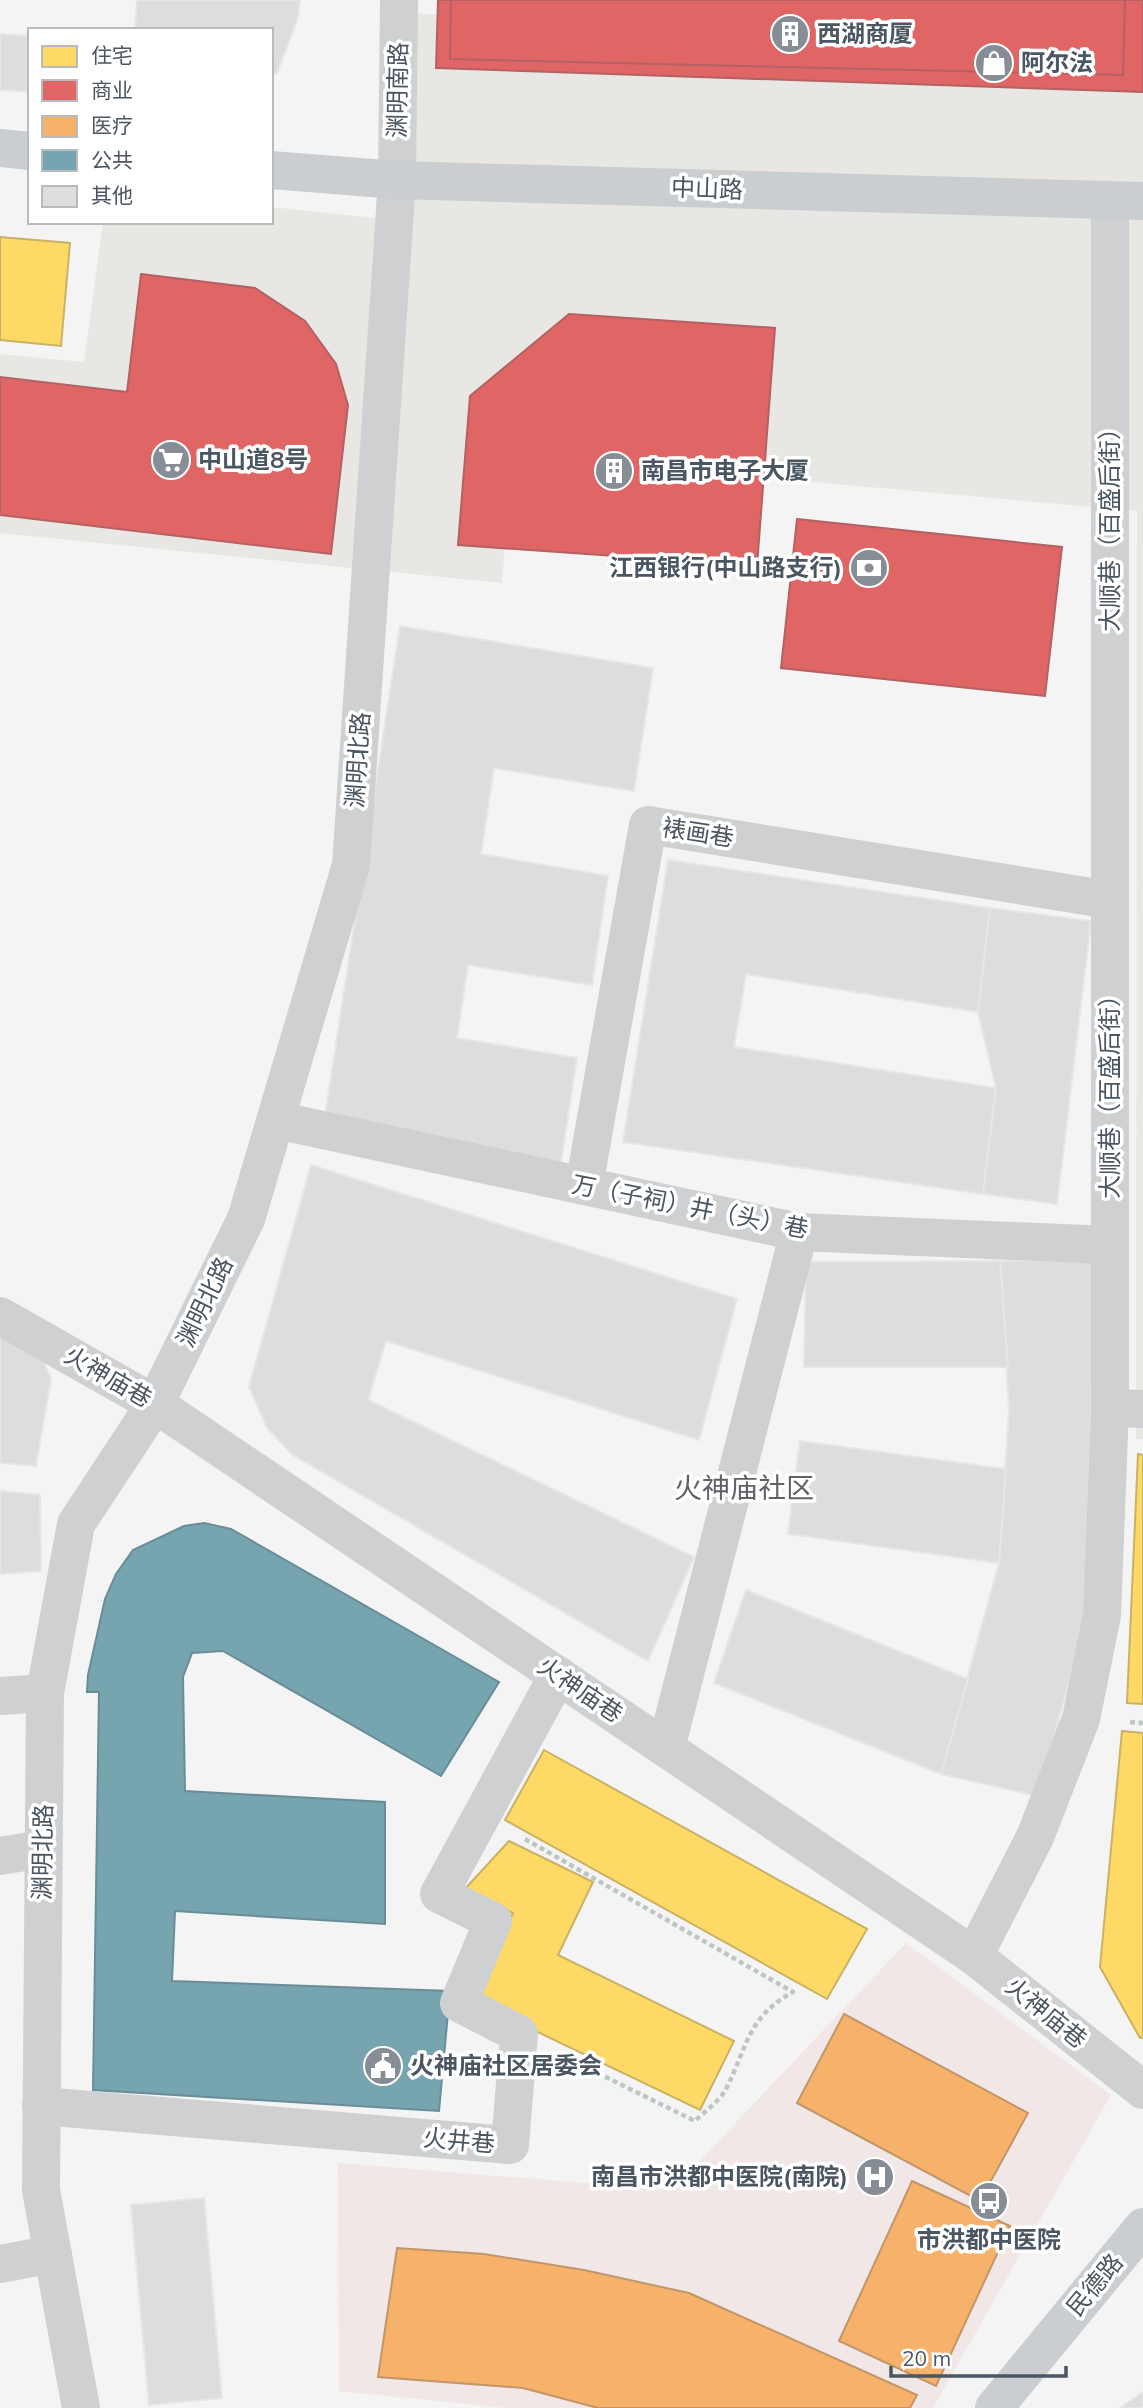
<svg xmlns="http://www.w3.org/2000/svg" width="1143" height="2408" font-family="Mulish,'Noto Sans SC',sans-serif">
<rect width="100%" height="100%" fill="#f4f4f4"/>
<!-- commercial -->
<path fill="#e8e7e3" d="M408 13 1143 54V1439H1136L1137 511 512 455 502 583 0 533V354L84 362 103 222H271V207L404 221Z"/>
<!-- medical -->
<path fill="#f1e7e6" d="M906 1943 1111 2095 933 2408H506L339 2391 338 2163 672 2190Z"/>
<!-- homes -->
<g fill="#ffd966" stroke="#c9b264" stroke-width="2">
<path d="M0 237 70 243 61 346 0 340Z"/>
<path d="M1138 1454 1143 1455V1704L1127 1703Z"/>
<path d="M1122 1731 1143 1733V2038H1140L1100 1967Z"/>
<path d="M544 1750 867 1929 827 1999 505 1820Z"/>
<path d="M509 1841 593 1882 558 1955 734 2041 700 2110 471 2000 513 1913 464 1890Z"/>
</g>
<!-- shops -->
<g fill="#e06666" stroke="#b36164" stroke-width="2">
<path d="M438 0H1143V92L436 68Z"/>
<path d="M451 0H1125L1123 75 450 59Z"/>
<path d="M141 274 255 288 305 321 336 364 348 405 331 554 0 515V377L127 392Z"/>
<path d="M569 314 775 328 757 566 458 545 470 396Z"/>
<path d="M797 519 1062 547 1045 696 781 668Z"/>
</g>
<!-- health -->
<g fill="#f6b26b" stroke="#c29668" stroke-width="2">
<path d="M844 2014 1028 2113 980 2201 797 2103Z"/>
<path d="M912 2181 1010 2226 936 2386 839 2341Z"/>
<path d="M397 2248 484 2254 584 2270 689 2293 917 2395 910 2408H598L523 2388 378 2377Z"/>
</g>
<!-- public -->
<path fill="#76a5af" stroke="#698d98" stroke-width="2" d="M204 1523 231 1529 499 1682 441 1776 223 1651 192 1653 183 1677 185 1791 385 1802V1924L175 1911 172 1981 450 1991 439 2111 93 2090 99 1692H87L88 1675 105 1599 116 1574 133 1550 184 1526Z"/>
<!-- building -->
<g fill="#ddddde" stroke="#e5e6e7" stroke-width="2">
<path d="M137 0H300L298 18 277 73 271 76V30H135Z"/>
<path d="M0 34 30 36V92L0 90Z"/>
<path d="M400 626 653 668 634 791 494 768 481 854 608 876 592 985 468 965 457 1038 577 1058 560 1168 323 1129Z"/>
<path d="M668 860 990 908 978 1012 746 974 734 1047 996 1088 983 1194 623 1142Z"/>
<path d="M990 908 1091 921 1057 1204 983 1194 996 1088 978 1012Z"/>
<path d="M311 1165 737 1299 699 1440 386 1341 368 1400 694 1557 648 1661 293 1455 267 1428 249 1387Z"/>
<path d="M1096 1259 1084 1627 1045 1769 1033 1795 941 1774 999 1563 1009 1410 1000 1261Z"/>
<path d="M1000 1261 1008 1367H804L806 1262Z"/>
<path d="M0 1327 37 1346 51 1379 36 1466 0 1463Z"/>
<path d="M800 1441 1006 1469 999 1563 788 1534Z"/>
<path d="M0 1491 40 1495 41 1571 0 1574Z"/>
<path d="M746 1590 968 1679 941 1774 714 1683Z"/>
<path d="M204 2198 222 2398 149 2405 131 2205Z"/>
<path d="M1143 2392V2408H1120Z"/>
</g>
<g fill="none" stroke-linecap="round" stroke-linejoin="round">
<!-- path -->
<g stroke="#bcc7c4" stroke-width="4.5" stroke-dasharray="5 3.5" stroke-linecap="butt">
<path d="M1130 1722 1143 1723"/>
<path d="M525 1839 793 1992C747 2017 747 2048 726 2089 720 2101 705 2111 695 2121L567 2058"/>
</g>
<!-- minor -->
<g stroke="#ced0d2" stroke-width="38">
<path d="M276 1120 799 1232 1110 1245"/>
<path d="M584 1186 648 825 1110 900"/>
<path d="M0 1316 155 1404 974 1956 1143 2090"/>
<path d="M1110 1408 1143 1409"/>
<path d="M0 1696 45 1693"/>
<path d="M666 1748 799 1232"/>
<path d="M0 1856 43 1849"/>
<path d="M974 1956 1035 1837 1081 1719 1102 1615 1110 1408V201"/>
<path d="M41 2106 510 2145 519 2034 459 2003 493 1921 439 1894 558 1675"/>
<path d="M0 2264 53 2254"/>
<path d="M81 2408 41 2190 45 1693 76 1524 155 1404 246 1219 351 865 397 180 399 0"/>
</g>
<!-- major -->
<g stroke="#caced1" stroke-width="38">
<path d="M0 148 30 151"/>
<path d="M271 170 397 180 1143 201"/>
<path d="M994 2408 1143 2227"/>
</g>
</g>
<!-- icons -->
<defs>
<symbol id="building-disc" viewBox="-11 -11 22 22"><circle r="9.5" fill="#868d94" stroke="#fff"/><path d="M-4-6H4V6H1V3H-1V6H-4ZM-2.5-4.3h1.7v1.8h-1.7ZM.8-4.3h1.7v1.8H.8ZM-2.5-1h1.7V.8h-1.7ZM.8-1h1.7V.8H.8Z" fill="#fff"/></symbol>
<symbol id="shop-disc" viewBox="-11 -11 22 22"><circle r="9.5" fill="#868d94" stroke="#fff"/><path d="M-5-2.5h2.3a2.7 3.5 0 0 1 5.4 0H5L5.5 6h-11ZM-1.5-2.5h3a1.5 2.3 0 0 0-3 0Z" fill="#fff"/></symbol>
<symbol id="supermarket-disc" viewBox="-11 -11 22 22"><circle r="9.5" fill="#868d94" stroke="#fff"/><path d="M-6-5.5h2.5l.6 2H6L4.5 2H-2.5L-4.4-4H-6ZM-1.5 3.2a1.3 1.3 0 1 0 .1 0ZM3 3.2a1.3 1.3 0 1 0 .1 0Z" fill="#fff"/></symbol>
<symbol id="bank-disc" viewBox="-11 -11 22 22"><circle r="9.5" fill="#868d94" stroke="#fff"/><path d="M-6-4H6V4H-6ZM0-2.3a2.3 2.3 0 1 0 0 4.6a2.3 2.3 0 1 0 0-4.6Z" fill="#fff"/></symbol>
<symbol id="civic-disc" viewBox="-11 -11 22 22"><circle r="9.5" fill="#868d94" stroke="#fff"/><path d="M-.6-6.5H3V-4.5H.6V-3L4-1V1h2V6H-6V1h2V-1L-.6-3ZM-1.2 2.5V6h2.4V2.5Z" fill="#fff"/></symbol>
<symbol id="hospital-disc" viewBox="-11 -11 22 22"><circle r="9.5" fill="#868d94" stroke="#fff"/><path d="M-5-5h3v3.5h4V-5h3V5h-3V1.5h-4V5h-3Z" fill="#fff"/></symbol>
<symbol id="bus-disc" viewBox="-11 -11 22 22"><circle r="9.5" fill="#868d94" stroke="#fff"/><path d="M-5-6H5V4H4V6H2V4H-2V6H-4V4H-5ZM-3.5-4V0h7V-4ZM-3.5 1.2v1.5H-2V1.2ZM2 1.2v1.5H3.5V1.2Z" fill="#fff"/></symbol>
</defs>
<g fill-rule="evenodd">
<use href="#building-disc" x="768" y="12" width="44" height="44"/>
<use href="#shop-disc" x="972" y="41" width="44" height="44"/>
<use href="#supermarket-disc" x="149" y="438" width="44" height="44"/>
<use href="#building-disc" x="592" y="449" width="44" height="44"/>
<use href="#bank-disc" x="847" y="546" width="44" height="44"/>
<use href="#civic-disc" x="361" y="2044" width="44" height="44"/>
<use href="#hospital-disc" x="853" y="2155" width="44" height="44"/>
<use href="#bus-disc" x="967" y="2179" width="44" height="44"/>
</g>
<g text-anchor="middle" stroke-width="7" stroke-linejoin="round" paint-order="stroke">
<!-- poi labels -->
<g font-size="24" font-weight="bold" fill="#4a5661" stroke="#fff" text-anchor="start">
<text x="817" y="42">西湖商厦</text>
<text x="1021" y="71">阿尔法</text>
<text x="198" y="468">中山道8号</text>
<text x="641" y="479">南昌市电子大厦</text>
<text x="842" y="576" text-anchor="end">江西银行(中山路支行)</text>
<text x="410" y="2074">火神庙社区居委会</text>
<text x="848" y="2185" text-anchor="end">南昌市洪都中医院(南院)</text>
<text x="989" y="2248" text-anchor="middle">市洪都中医院</text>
</g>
<!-- street labels -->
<g font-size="24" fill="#4a5661" stroke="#fff">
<text transform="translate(398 90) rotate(-89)" y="8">渊明南路</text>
<text transform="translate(707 189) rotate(2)" y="8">中山路</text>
<text transform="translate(1110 524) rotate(-90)" y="8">大顺巷（百盛后街）</text>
<text transform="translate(358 760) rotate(-86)" y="8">渊明北路</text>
<text transform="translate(698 833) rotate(9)" y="8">裱画巷</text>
<text transform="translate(1110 1091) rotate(-90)" y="8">大顺巷（百盛后街）</text>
<text transform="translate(690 1207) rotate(11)" y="8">万（子祠）井（头）巷</text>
<text transform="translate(205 1302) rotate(-64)" y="8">渊明北路</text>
<text transform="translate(108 1377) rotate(30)" y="8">火神庙巷</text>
<text transform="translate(580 1690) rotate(34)" y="8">火神庙巷</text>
<text transform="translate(43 1852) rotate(-89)" y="8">渊明北路</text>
<text transform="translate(1046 2013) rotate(39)" y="8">火神庙巷</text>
<text transform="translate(459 2141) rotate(5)" y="8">火井巷</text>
<text transform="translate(1095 2285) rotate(-50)" y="8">民德路</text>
</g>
<!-- quarter labels -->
<g font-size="28" fill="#5f6368" stroke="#fff">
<text x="744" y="1498">火神庙社区</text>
</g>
</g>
<!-- legend -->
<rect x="28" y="28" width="245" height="196" fill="#ffffff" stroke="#b7bbc0" stroke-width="2"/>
<rect x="42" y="46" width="35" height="21" fill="#ffd966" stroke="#b7bbc0" stroke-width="2"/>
<text x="91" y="63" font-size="21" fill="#4a5661">住宅</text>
<rect x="42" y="80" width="35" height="21" fill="#e06666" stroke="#b7bbc0" stroke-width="2"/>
<text x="91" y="98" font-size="21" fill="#4a5661">商业</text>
<rect x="42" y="116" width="35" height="21" fill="#f6b26b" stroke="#b7bbc0" stroke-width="2"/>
<text x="91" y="133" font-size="21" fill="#4a5661">医疗</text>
<rect x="42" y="150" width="35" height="21" fill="#76a5af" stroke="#b7bbc0" stroke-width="2"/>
<text x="91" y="168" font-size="21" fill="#4a5661">公共</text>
<rect x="42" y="186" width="35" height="21" fill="#ddddde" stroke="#b7bbc0" stroke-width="2"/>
<text x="91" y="203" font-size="21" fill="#4a5661">其他</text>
<!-- scale -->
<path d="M891 2366v10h175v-10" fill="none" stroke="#4a5661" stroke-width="3.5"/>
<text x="902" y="2366" font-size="21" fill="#4a5661" stroke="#ffffff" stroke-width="5" paint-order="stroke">20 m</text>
</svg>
